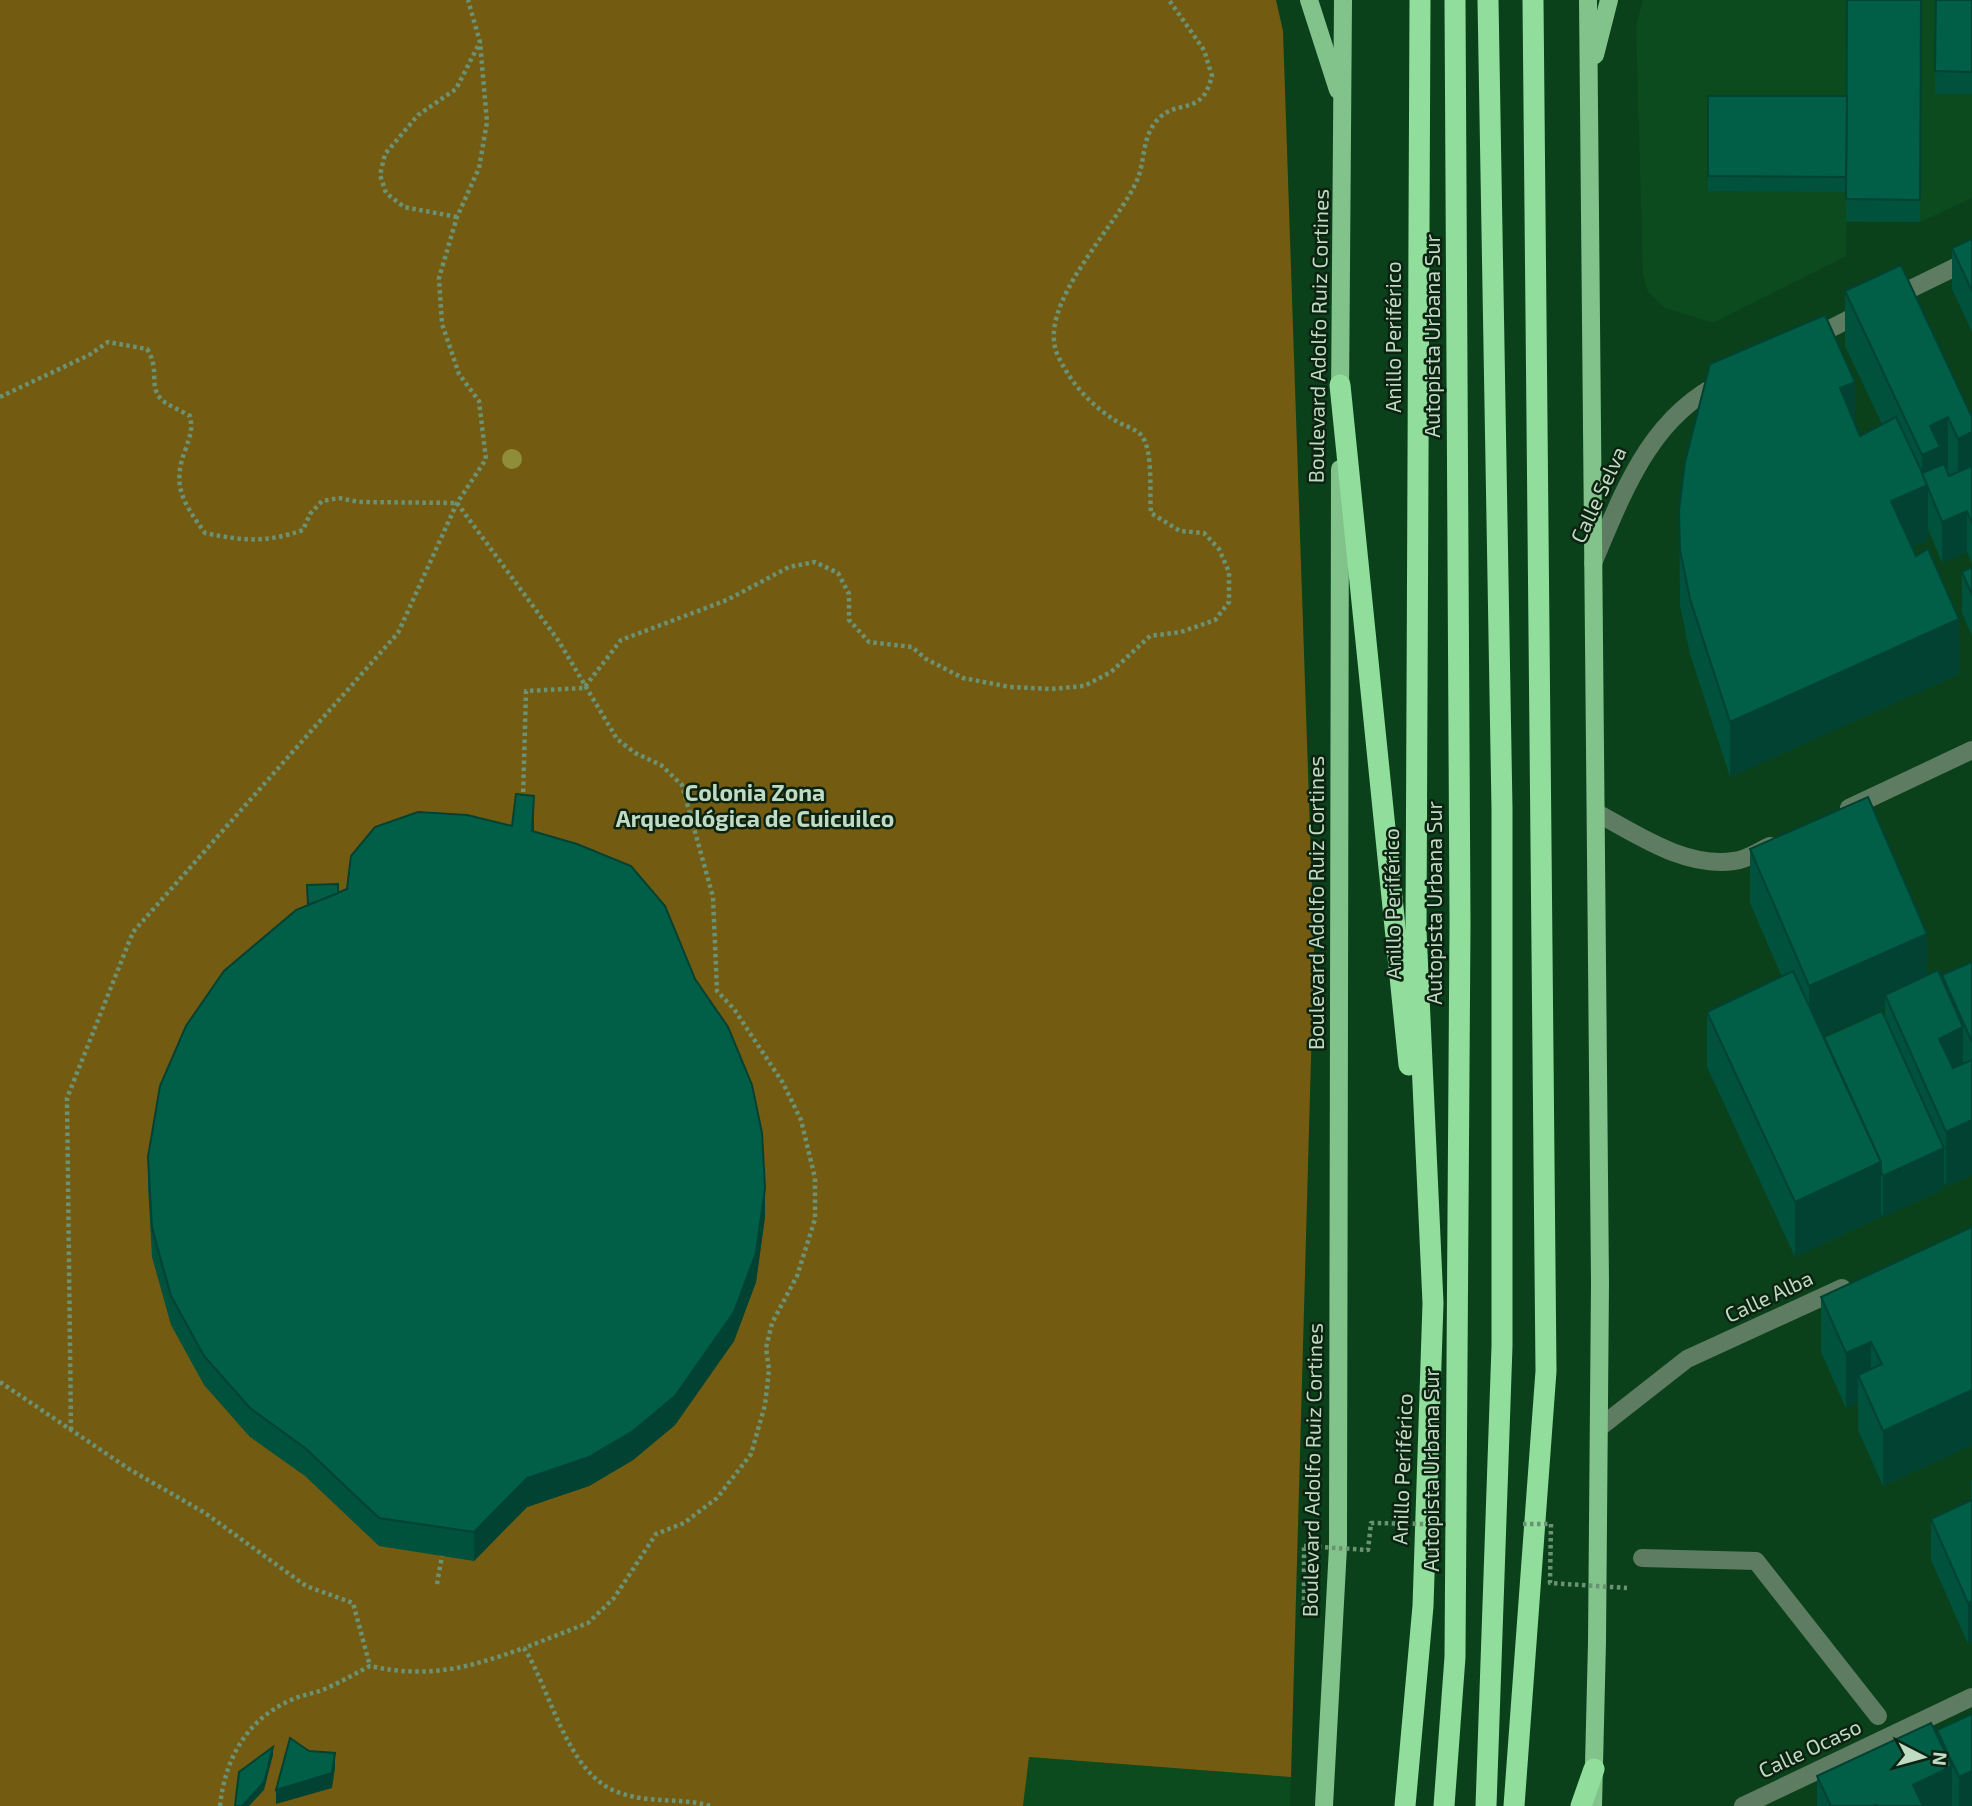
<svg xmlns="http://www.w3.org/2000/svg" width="1972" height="1806" font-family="'Exo 2',sans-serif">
<rect width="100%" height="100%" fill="#0a411a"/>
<!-- built -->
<g fill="#0b4b1e">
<path d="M1643 0H1972V198L1920 222H1847L1846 256 1713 323 1665 308 1648 292 1643 275 1636 26Z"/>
<path d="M1028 1757 1291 1777 1290 1806H1023Z"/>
</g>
<!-- green -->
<path fill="#745b12" d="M0 0H1276L1283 31 1314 950 1291 1777 1029 1757 1023 1806H0Z"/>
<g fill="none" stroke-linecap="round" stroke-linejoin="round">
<!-- path -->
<g stroke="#6a9273" stroke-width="4.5" stroke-dasharray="3.5 3.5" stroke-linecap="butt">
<path d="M457 217 404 207 386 193 380 175 385 154 418 115 456 89 480 42"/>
<path d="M0 397 89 355 108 342 147 349C160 369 149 385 160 398 166 405 182 411 190 416 193 430 190 435 186 448 171 486 183 502 205 533 243 541 266 543 303 530L310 514 322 501 339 498 359 502 457 503"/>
<path d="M457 503 558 640 617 739 635 753 661 765 682 785 713 897 717 991 734 1009 783 1083 801 1120 815 1178V1219L797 1276 772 1323 766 1348 769 1370 765 1405 751 1454 717 1498 684 1523 656 1534 614 1598 588 1623 524 1648"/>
<path d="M523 799 526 691 584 688 621 640 727 600 789 567 815 562 838 573 849 594V620L869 642 912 647 926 659 963 678 1010 687 1051 689 1084 686 1111 672 1150 636 1181 632 1215 620 1229 602V572L1219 549 1204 533 1180 531 1151 513C1149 493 1154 450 1141 435 1135 428 1121 425 1113 419 1090 404 1070 382 1058 356 1034 305 1119 225 1138 178 1144 162 1143 142 1152 127 1169 100 1191 113 1204 95 1208 90 1210 82 1212 76L1204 50 1169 0"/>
<path d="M0 1382 129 1469 205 1513 306 1586 353 1603 370 1666"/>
<path d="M71 1430 67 1098 133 932 398 633 457 503 486 459 479 401 459 374 442 324 439 278 457 217 479 168 487 122 480 42 468 0"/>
<path d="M437 1584 443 1550"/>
<path d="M1304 1607V1546"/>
<path d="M220 1806C225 1759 246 1720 291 1700 301 1695 312 1694 322 1690 338 1684 354 1674 370 1666 429 1679 468 1668 524 1648 551 1690 567 1776 620 1793 651 1804 681 1797 710 1806"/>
</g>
<!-- minor -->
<g stroke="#5e7c62" stroke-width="18">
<path d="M1890 299 1972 259"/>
<path d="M1812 338 1865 311"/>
<path d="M1593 563C1624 491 1649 418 1724 381"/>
<path d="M1849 808 1972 750"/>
<path d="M1597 813C1638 835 1685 868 1734 861 1746 860 1759 851 1770 846"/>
<path d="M1599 1428 1687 1359 1842 1288"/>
<path d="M1642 1558 1756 1561 1878 1716"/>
<path d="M1743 1806 1972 1697"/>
</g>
<!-- major -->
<g stroke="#82c28b" stroke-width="18">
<path d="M1309 0 1338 90"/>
<path d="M1588 0 1600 1283 1597 1642 1593 1806"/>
<path d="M1595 55 1609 0"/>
<path d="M1340 399 1343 0"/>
<path d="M1324 1806 1338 1547 1340 469"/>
</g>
<!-- highway -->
<g stroke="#90dd9c" stroke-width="21">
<path d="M1340 385 1409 1065"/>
<path d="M1405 1806 1423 1606 1433 1303 1416 931 1420 0"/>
<path d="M1514 1806 1546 1371 1533 0"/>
<path d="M1581 1806 1594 1769"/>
</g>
<!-- path-bridge -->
<g stroke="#6a9273" stroke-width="4.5" stroke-dasharray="3.5 3.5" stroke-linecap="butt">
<path d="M1523 1524H1551L1550 1583 1627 1588"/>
<path d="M1304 1546 1368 1550 1371 1523 1426 1524"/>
</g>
<!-- highway-bridge -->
<g stroke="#90dd9c" stroke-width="21">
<path d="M1444 1806 1455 1657 1460 924 1455 0"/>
<path d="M1486 1806 1502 1346V809L1488 0"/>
</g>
</g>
<!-- trees -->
<circle fill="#8f8d37" cx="512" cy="459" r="10"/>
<!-- wall -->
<g fill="#01523d" fill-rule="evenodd">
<path d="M1921 0 1920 222 1846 221V192L1708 191V96H1847Z"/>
<path d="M1936 0H1972V94H1935Z"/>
<path d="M1972 239V332L1952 289V248Z"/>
<path d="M1845 291 1972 417V564L1967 552 1942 563 1928 529V540L1912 547 1959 674 1730 777 1690 654 1680 605 1679 510 1855 425 1860 436 1882 424 1845 346Z"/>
<path d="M1972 567V636L1962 613V572Z"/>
<path d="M534 825V832L765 1217 756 1282 734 1341 675 1425 633 1460 589 1486 527 1507 474 1561 379 1546 305 1476 250 1437 204 1385 171 1325 152 1257 148 1186V1157L338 893 512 826Z"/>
<path d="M1750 849 1927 975 1942 980V975L1972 962V1175L1946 1186 1944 1182V1189L1883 1217 1881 1214V1217L1795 1257 1707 1067V1012L1782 977 1750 903ZM1885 1008V1017L1824 1037 1823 1035Z"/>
<path d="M1972 1227V1445L1883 1486 1858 1430V1402L1846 1408 1821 1352V1297Z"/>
<path d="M1971 1480H1972V1642L1968 1644 1931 1560V1519L1971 1501Z"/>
<path d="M1972 1714V1806H1817V1776L1937 1736V1730Z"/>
</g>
<!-- shaded-wall -->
<g fill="#014232">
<path d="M1855 382V436L1840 388Z"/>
<path d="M1948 417V472L1940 476 1928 488V540L1891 556V501L1922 476V455L1930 426Z"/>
<path d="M1972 432V487L1958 494V439Z"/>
<path d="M1967 511V552L1942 563V522Z"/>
<path d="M1959 619V674L1730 777V722Z"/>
<path d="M534 796V825L532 860V831Z"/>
<path d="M1927 934V989L1885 995V1008L1809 1041V986Z"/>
<path d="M1963 1027V1082L1939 1093V1039Z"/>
<path d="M1972 1120V1175L1946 1186V1132Z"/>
<path d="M1944 1148V1189L1883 1217V1176Z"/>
<path d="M1881 1162V1217L1795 1257V1202Z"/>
<path d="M765 1188V1217L756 1282 734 1341 675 1425 633 1460 589 1486 527 1507 474 1561V1532Z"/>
<path d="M1871 1342V1397L1858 1375V1402L1846 1408V1353Z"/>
<path d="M1972 1390V1445L1883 1486V1431Z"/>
<path d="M1972 1601V1642L1968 1644V1603Z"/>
<path d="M273 1747V1755L264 1790 249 1806H242Z"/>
<path d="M335 1753V1768L332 1788 276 1804V1790Z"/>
<path d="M1952 1766V1806H1913V1785Z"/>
<path d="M1972 1771V1806H1959V1777Z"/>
</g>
<!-- building -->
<g fill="#015f47" stroke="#014232" stroke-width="2">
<path d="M1847 0H1921L1920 200 1846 199Z"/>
<path d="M1936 0H1972V72L1935 71Z"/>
<path d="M1708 96H1847L1846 177 1708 176Z"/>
<path d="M1972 239V291L1952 248Z"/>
<path d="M1901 265 1972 417V432L1958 439 1948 417 1930 426 1940 447 1922 455 1845 291Z"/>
<path d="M1825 315 1855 382 1840 388 1860 436 1896 417 1928 485 1891 501 1916 556 1928 549 1959 619 1730 722 1690 599 1680 550 1679 510 1685 462 1710 364Z"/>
<path d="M1944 464 1949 476 1972 466V524L1967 511 1942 522 1922 473Z"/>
<path d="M1972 567V595L1962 572Z"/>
<path d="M516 794 534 796 532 831 577 844 631 866 665 906 695 979 728 1027 752 1085 762 1133 765 1188 756 1253 734 1312 675 1396 633 1431 589 1457 527 1478 474 1532 379 1518 305 1448 250 1408 204 1356 171 1296 152 1228 148 1157 160 1086 186 1026 224 971 296 910 347 889 351 856 375 827 418 812 467 815 512 826Z"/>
<path d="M1868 797 1927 934 1809 986 1750 849Z"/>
<path d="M338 884V893L308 905 307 885Z"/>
<path d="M1972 962V1042L1942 975Z"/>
<path d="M1938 970 1963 1027 1939 1039 1953 1068 1972 1060V1120L1946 1132 1885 995Z"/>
<path d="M1793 971 1881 1162 1795 1202 1707 1012Z"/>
<path d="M1882 1011 1944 1148 1883 1176 1881 1173V1162L1824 1037Z"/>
<path d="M1972 1227V1390L1883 1431 1858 1375 1882 1364 1871 1342 1846 1353 1821 1297Z"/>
<path d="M1972 1500V1601L1968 1603 1931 1519Z"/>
<path d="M1972 1714V1771L1959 1777 1937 1730Z"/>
<path d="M1931 1723 1952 1766 1913 1785 1923 1806H1877L1876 1805 1873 1806H1831L1817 1776Z"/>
<path d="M290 1738 309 1751 335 1753 332 1773 276 1790Z"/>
<path d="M273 1747 264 1782 242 1806H235L239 1772Z"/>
</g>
<g text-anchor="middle" stroke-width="5" stroke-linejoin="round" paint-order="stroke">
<!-- street labels -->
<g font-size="21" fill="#c0dbc3" stroke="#0d2311">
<text transform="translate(1319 336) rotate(-89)" y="7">Boulevard Adolfo Ruiz Cortines</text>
<text transform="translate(1433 336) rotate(-90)" y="7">Autopista Urbana Sur</text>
<text transform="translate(1394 337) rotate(-90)" y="7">Anillo Periférico</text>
<text transform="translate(1599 495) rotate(-65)" y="7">Calle Selva</text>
<text transform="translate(1317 903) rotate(-90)" y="7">Boulevard Adolfo Ruiz Cortines</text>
<text transform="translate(1435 903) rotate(-90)" y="7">Autopista Urbana Sur</text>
<text transform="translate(1393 904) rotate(-91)" y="7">Anillo Periférico</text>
<text transform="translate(1769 1297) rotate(-25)" y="7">Calle Alba</text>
<text transform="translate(1403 1469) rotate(-88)" y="7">Anillo Periférico</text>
<text transform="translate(1313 1470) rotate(-89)" y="7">Boulevard Adolfo Ruiz Cortines</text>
<text transform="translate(1432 1470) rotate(-90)" y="7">Autopista Urbana Sur</text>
<text transform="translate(1810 1749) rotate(-25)" y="7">Calle Ocaso</text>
</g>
<!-- neighbourhood labels -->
<g font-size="23" font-weight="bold" fill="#c0dbc3" stroke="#0d2311">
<text x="755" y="801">Colonia Zona<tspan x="755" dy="26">Arqueológica de Cuicuilco</tspan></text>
</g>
</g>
<!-- north arrow -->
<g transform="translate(1923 1757) rotate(96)" stroke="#0d2311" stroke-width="5" paint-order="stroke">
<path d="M0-5L12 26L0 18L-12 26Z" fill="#c0dbc3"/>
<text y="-10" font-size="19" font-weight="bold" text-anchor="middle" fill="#c0dbc3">N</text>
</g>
</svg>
